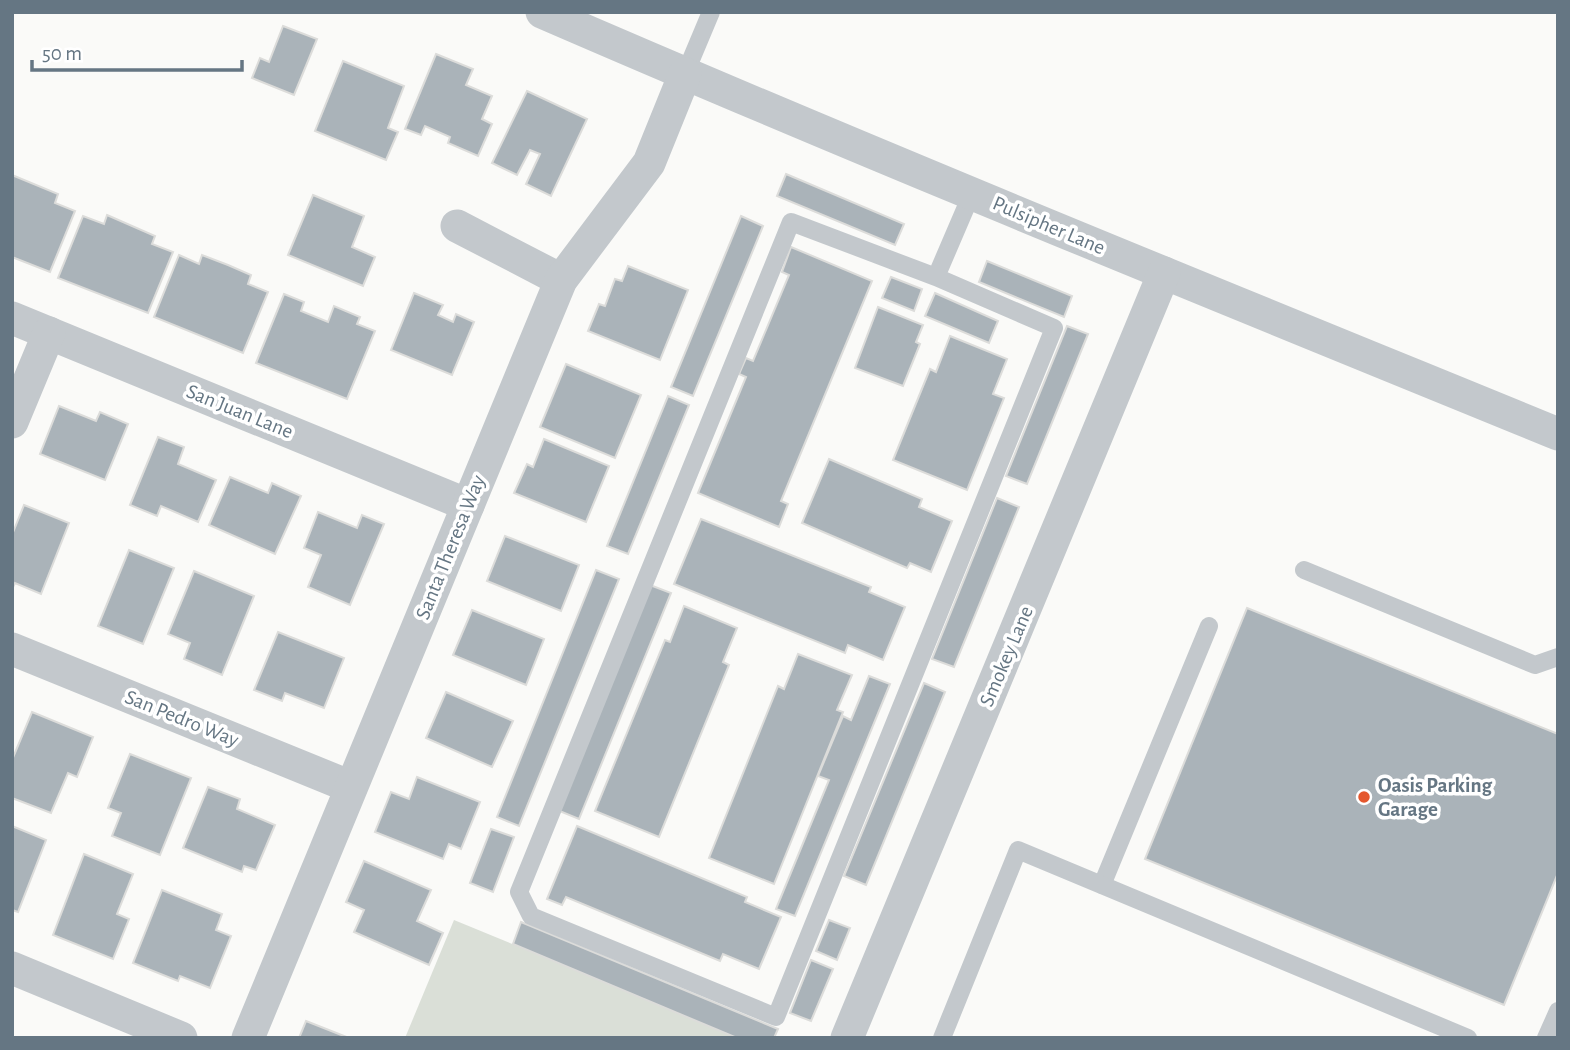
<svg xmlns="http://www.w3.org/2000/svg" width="1570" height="1050" font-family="'Alegreya Sans',sans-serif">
<rect width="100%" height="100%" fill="#fafaf8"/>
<!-- green -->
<path fill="#dadfd7" d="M454 920 741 1038H405Z"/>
<!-- building -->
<g fill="#aab3b9" stroke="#dcdcda" stroke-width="2">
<path d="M283 26 317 39 294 95 252 78 260 58 269 62Z"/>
<path d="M436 54 473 69 466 85 492 96 482 119 492 124 478 156 448 143 450 137 425 126 421 135 405 129Z"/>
<path d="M343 61 404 86 388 128 398 132 386 160 315 131Z"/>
<path d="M527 91 587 119 551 196 526 184 540 154 530 150 517 175 492 163Z"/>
<path d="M786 174 904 224 895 245 777 196Z"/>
<path d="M12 175 58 194 55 203 75 211 50 272 12 257Z"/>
<path d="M313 195 364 216 352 247 375 257 363 286 288 255Z"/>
<path d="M107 215 155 236 152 244 173 252 148 313 58 278 83 216 104 224Z"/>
<path d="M741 216 763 226 693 396 671 387Z"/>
<path d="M791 247 872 281 781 501 788 504 779 527 698 493 746 377 739 374 746 358 753 361 789 275 782 272Z"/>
<path d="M179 255 199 264 202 255 228 265 251 275 248 284 268 292 243 353 154 317Z"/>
<path d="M987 261 1072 296 1064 317 979 282Z"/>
<path d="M628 266 688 290 660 360 588 331 599 304 605 306 615 279 622 281Z"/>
<path d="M891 277 922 289 914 311 882 298Z"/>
<path d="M414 293 443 305 438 315 453 322 456 314 474 322 452 375 391 350Z"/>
<path d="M935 293 998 321 989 343 925 316Z"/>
<path d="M284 294 304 302 301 311 328 322 334 306 360 317 357 324 375 331 347 399 256 363Z"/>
<path d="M878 307 923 325 916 342 920 344 903 386 855 368Z"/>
<path d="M1067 326 1088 334 1027 484 1006 476Z"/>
<path d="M950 336 1007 359 993 394 1004 398 967 490 893 460 930 369 936 372Z"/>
<path d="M566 364 641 395 615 458 540 427Z"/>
<path d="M668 396 689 405 628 554 607 546Z"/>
<path d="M59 406 96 421 100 412 128 424 105 480 40 454Z"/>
<path d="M158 437 184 447 178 464 216 480 198 522 161 506 157 516 130 505Z"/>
<path d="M544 439 609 466 586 522 514 493 527 464 533 467Z"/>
<path d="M829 459 922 499 919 507 952 521 931 572 910 563 907 568 802 523Z"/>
<path d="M230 477 268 493 272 483 301 496 275 554 209 525Z"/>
<path d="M997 498 1019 507 954 667 932 659Z"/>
<path d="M24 505 69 523 41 594 15 583 12 589V535Z"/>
<path d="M318 512 357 528 362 515 384 524 350 605 308 587 321 555 304 548Z"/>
<path d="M701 519 871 587 869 592 905 607 883 660 848 645 845 653 674 584Z"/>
<path d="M505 536 579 565 561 611 487 581Z"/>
<path d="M129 550 174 568 143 644 98 626Z"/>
<path d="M596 570 619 579 519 826 497 817Z"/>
<path d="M194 571 254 596 222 675 184 659 190 643 168 634Z"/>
<path d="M650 585 671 593 579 819 557 810Z"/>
<path d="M684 606 737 628 723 662 729 665 659 837 595 811 665 640 670 642Z"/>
<path d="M1247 608 1558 734V873L1504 1005 1145 859Z"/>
<path d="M472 610 544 639 526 685 453 655Z"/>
<path d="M278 632 344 658 324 708 285 693 282 701 254 690Z"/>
<path d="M798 654 852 675 837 710 843 712 774 884 709 858 778 686 784 689Z"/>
<path d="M869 676 890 684 795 916 776 909 829 780 818 776 843 716 851 720Z"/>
<path d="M924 683 945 692 866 885 844 876Z"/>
<path d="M446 692 513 721 492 767 426 738Z"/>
<path d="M32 712 93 737 77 777 68 773 51 813 12 798V760Z"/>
<path d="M130 754 191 778 160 855 112 836 121 813 108 808Z"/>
<path d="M417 777 480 802 461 849 449 844 443 859 375 832 391 792 409 799Z"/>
<path d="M208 787 240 799 237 809 275 825 256 870 244 866 242 872 183 848Z"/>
<path d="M12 826 46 840 18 912 12 910Z"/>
<path d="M577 826 747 897 745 902 781 917 759 969 723 954 720 961 566 897 562 905 547 899Z"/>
<path d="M491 829 514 837 493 892 470 883Z"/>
<path d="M84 854 133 874 117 914 129 919 113 959 53 935Z"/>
<path d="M364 861 431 890 417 921 443 933 429 965 354 932 364 910 346 902Z"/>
<path d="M162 890 222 914 216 930 231 936 210 988 180 976 178 981 133 963Z"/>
<path d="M829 920 850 928 837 960 816 951Z"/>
<path d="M521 922 778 1029 774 1038H737L513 944Z"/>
<path d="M811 960 833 969 811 1021 790 1013Z"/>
<path d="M306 1021 349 1038H299Z"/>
</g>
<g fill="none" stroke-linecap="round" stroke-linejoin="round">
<!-- service -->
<g stroke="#c3c8cc" stroke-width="18">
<path d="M685 74 711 12"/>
<path d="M936 277 791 222 519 892 531 916 776 1017 1054 328 936 277 972 193"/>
<path d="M1304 570 1535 665 1558 657"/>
<path d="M1102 885 1209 626"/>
<path d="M942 1038 1018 850 1468 1038"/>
<path d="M1546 1038 1558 1011"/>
</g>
<!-- minor -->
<g stroke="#c3c8cc" stroke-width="33">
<path d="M542 12C879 158 1218 295 1558 434"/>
<path d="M457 226 561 280"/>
<path d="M12 318 468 505"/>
<path d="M12 422 49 333"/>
<path d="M12 649 351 787"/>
<path d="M12 968 181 1038"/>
<path d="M248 1038 561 280 649 163 685 74"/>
<path d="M847 1038 1164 273"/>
</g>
</g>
<!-- markers -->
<circle fill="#e4572e" stroke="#fff" stroke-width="2.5" cx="1364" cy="797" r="7"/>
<g text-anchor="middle" stroke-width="7" stroke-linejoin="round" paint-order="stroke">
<!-- street labels -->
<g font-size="21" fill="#657683" stroke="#fff">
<text transform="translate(1049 225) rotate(23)" y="7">Pulsipher Lane</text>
<text transform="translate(240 411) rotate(22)" y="7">San Juan Lane</text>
<text transform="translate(450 547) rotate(-68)" y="7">Santa Theresa Way</text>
<text transform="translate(1006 656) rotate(-67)" y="7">Smokey Lane</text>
<text transform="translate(182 718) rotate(22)" y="7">San Pedro Way</text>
</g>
<!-- poi labels -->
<g font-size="21" font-weight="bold" fill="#657683" stroke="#fff" text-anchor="start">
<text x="1378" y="792">Oasis Parking<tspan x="1378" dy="24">Garage</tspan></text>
</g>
</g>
<!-- border -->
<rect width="1570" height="1050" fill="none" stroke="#657683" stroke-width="28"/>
<!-- scale -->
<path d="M32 60v10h210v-10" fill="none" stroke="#657683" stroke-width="3.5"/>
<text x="42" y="60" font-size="21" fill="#657683" stroke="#ffffff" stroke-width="5" paint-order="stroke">50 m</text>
</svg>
